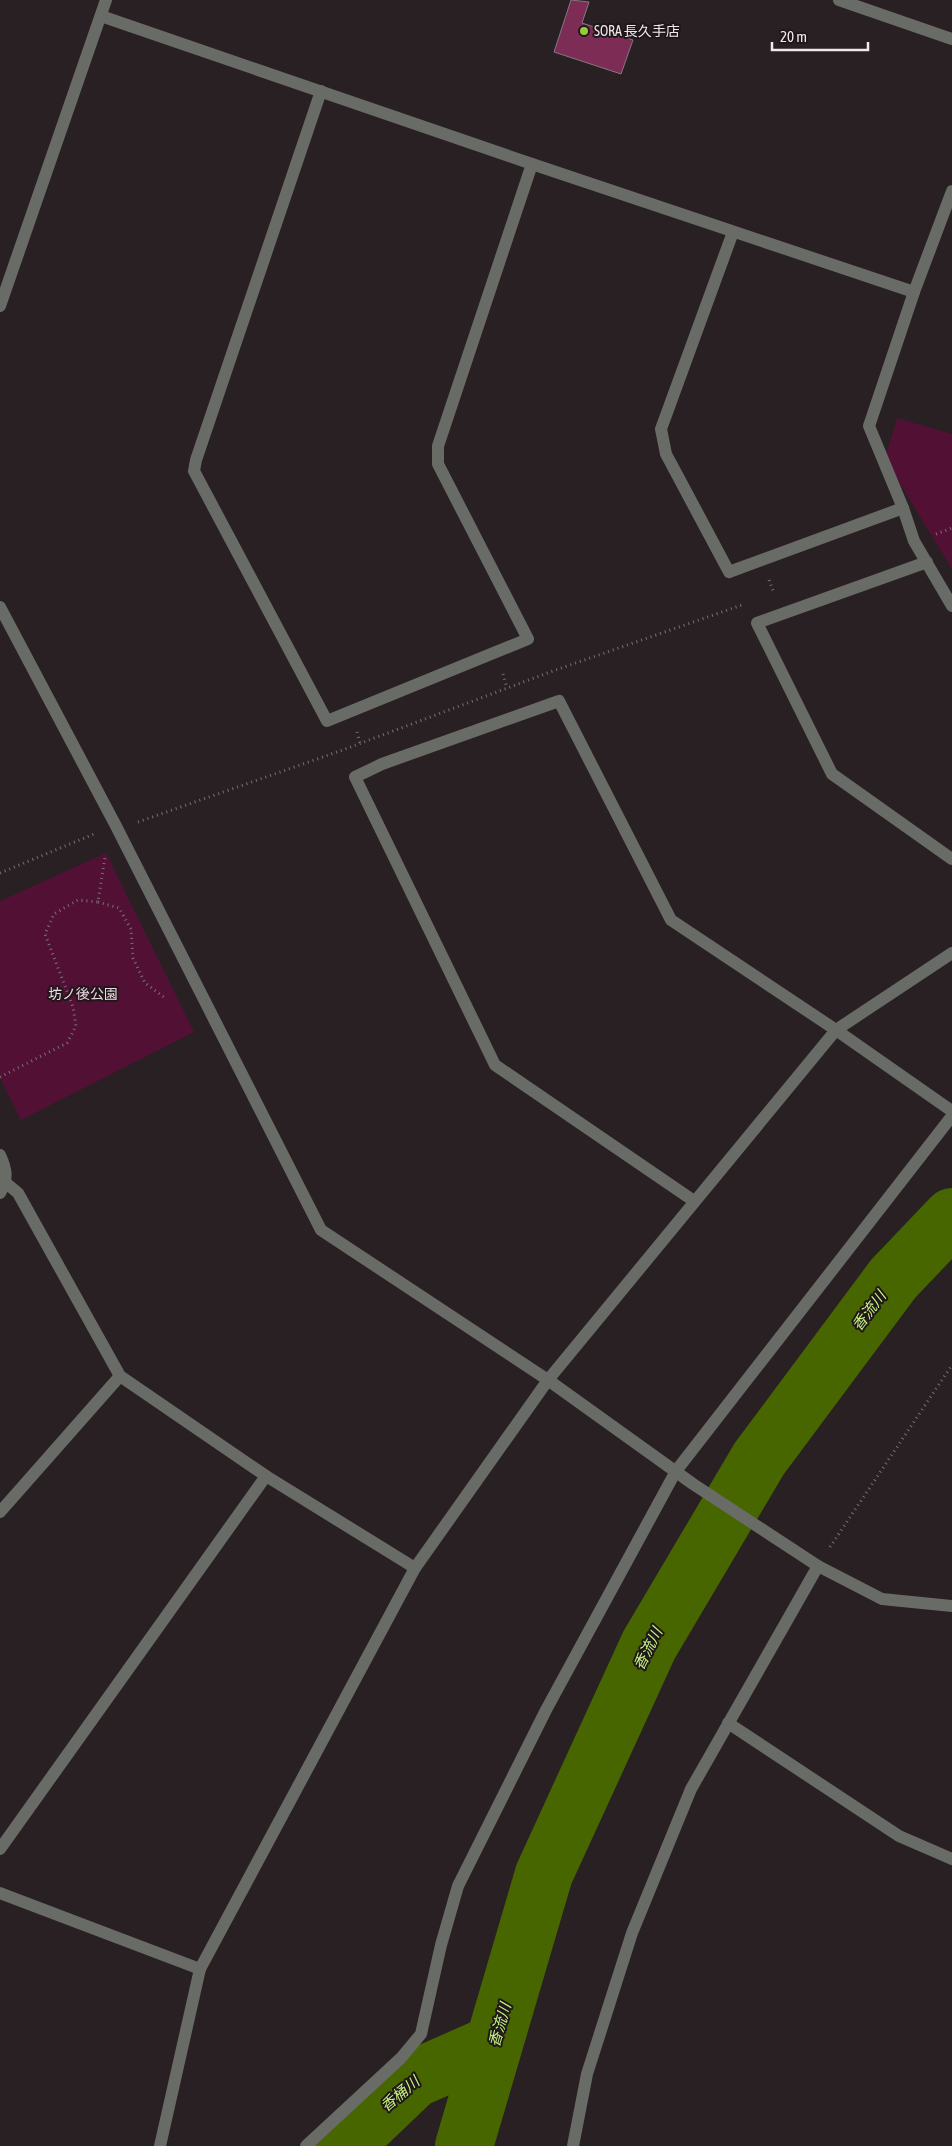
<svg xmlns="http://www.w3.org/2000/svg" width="952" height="2146" font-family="'Asap Condensed','Noto Sans JP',sans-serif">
<rect width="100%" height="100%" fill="#282023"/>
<!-- green -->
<g fill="#521134">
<path d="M897 418 952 434V569L885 459Z"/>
<path d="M106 853 194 1032 21 1120 0 1078V901Z"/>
</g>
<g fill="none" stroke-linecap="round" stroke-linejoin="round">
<!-- river -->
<g stroke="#476600" stroke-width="58">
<path d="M344 2146 414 2079 493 2044"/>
<path d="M464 2146 544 1874 649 1645 759 1459 893 1279 952 1217"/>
</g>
</g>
<!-- building -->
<path fill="#7d2c56" stroke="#83787d" d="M571 0 589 2 582 23 633 40 621 74 554 52Z"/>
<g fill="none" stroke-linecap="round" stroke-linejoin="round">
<!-- path -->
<g stroke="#777073" stroke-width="3" stroke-dasharray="1 4" stroke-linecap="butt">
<path d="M936 534 952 528"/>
<path d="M769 580 774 593"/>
<path d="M503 674 507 688"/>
<path d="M357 732 360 743"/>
<path d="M138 822 340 751 550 672 742 605"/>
<path d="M0 873 94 834"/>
<path d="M98 902 119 908 131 929 133 958 145 983 165 998"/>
<path d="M0 1077 67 1043 76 1026 73 1007 45 934 54 914 78 900 98 902 105 857"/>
<path d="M830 1547 952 1365"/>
</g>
<!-- minor -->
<g stroke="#696b67" stroke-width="12">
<path d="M839 0 952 39"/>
<path d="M101 16 532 164 914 292"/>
<path d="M321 91 196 460 194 471 327 721 528 639 438 464V446L532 164"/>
<path d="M952 191 914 292 869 426 903 508 914 541 952 606"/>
<path d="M733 232 661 429 666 454 729 572 903 508"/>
<path d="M0 306 106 0"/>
<path d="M927 562 757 623 832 774 952 859"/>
<path d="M0 607 116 826 321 1230 548 1380 693 1484 818 1566 882 1599 952 1606"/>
<path d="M0 1155C7 1170 8 1179 0 1193"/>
<path d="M6 1183 18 1193 120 1376 266 1476 415 1568"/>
<path d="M694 1201 495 1065 355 777 382 764 559 701 671 920 836 1030 952 1111"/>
<path d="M0 1512 120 1376"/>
<path d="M728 1723 899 1836 952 1859"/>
<path d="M0 1849 266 1476"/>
<path d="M0 1893 200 1969"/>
<path d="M160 2146 200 1969 415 1568 548 1380 836 1030 952 953"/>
<path d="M306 2146 401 2058 421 2034 441 1945 458 1886 546 1710 676 1471 952 1116"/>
<path d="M573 2146 587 2074 632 1933 691 1789 818 1566"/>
</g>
</g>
<!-- markers -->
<circle fill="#98cb38" stroke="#1f171a" stroke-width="2" cx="584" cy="31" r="5"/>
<g text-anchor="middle" stroke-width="4" stroke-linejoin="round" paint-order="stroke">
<!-- poi labels -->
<g font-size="14" fill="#efe9eb" stroke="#1f171a" text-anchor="start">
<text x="594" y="36">SORA 長久手店</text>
</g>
<!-- park labels -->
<g font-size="14" fill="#f1d8e2" stroke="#1f171a">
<text x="83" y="999">坊ノ後公園</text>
</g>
<!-- water labels -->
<g font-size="15" font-style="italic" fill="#c6f481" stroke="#1f171a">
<text transform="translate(869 1311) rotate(-53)" y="5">香流川</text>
<text transform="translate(648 1649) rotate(-63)" y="5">香流川</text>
<text transform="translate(500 2025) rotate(-74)" y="5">香流川</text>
<text transform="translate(400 2094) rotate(-40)" y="5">香桶川</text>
</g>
</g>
<!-- scale -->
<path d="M772 42v8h96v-8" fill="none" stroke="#efe9eb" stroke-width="2.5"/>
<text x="780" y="42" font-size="15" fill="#efe9eb" stroke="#1f171a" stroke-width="4" paint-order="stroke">20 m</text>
</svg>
